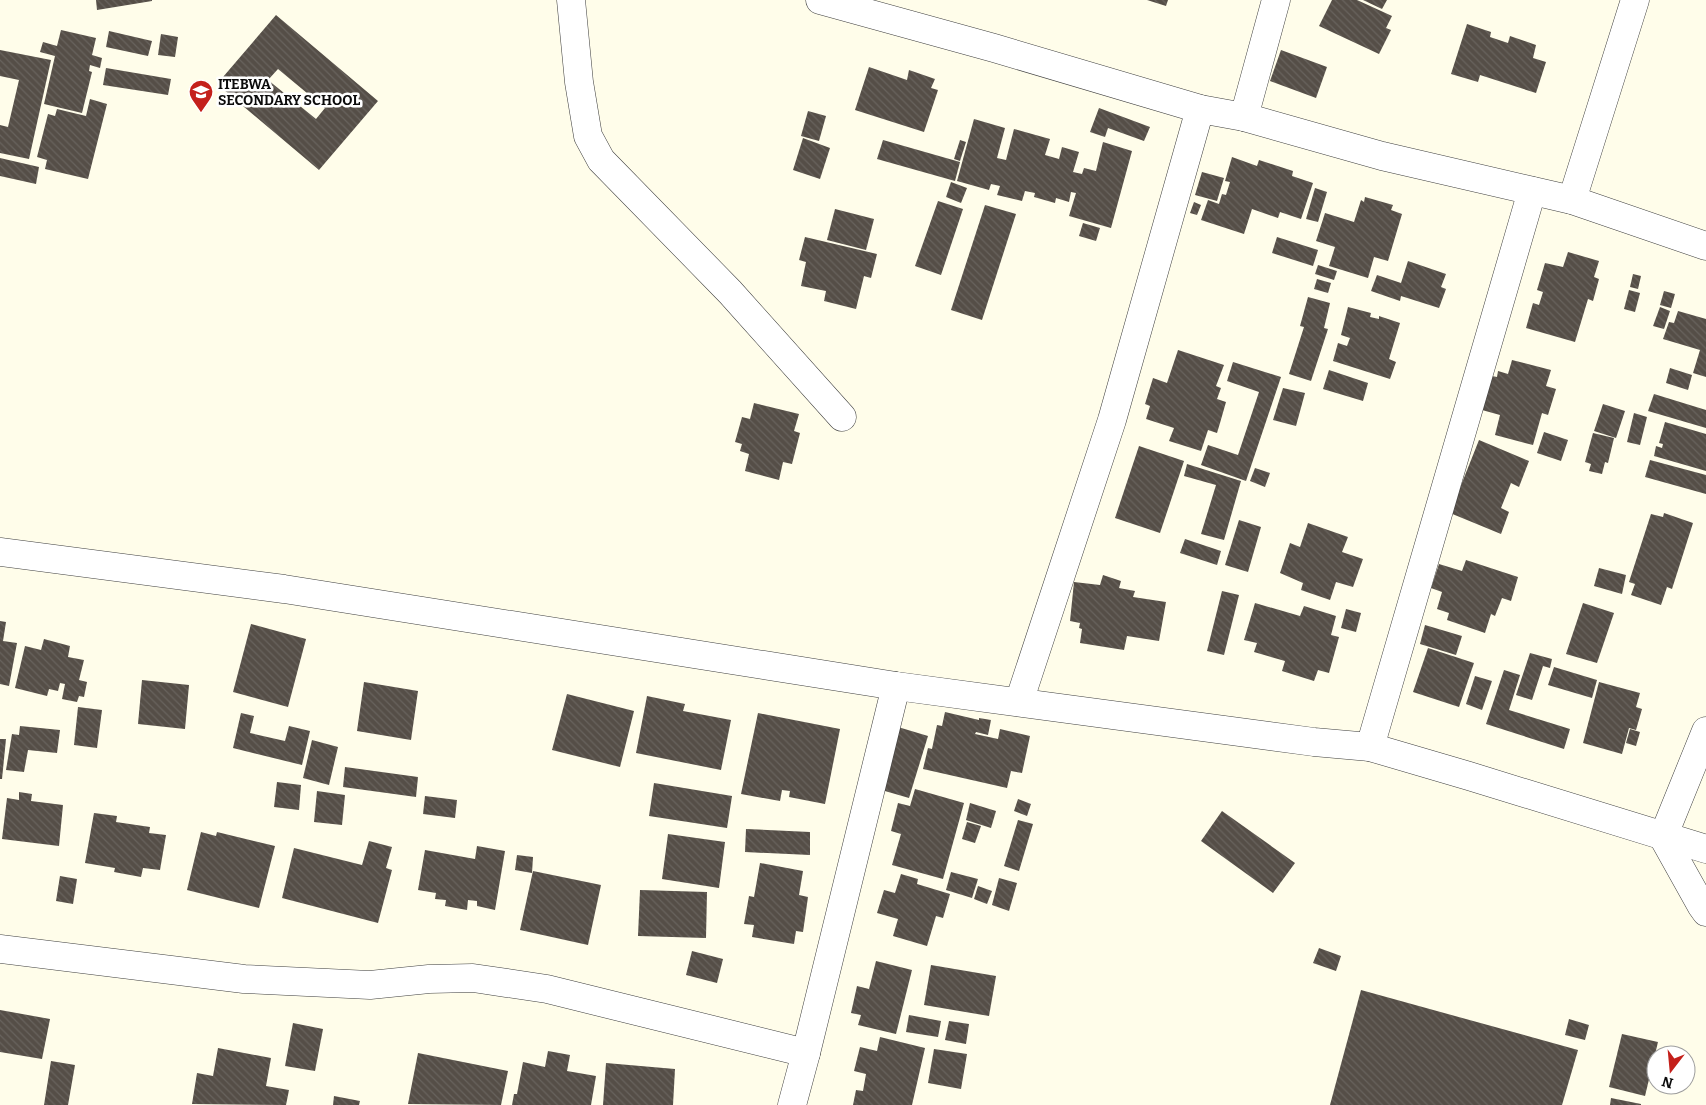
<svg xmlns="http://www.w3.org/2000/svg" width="1706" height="1105" font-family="Bitter,serif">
<defs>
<pattern id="building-back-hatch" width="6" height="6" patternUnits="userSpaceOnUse" patternTransform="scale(1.25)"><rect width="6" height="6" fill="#554e47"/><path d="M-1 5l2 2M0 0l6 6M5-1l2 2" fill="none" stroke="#68635d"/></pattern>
</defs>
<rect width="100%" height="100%" fill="#fffdea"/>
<!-- building -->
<g fill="url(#building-back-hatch)" fill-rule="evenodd">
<path d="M96 0H152V1L97 10Z"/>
<path d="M1147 0H1168L1166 6Z"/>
<path d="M1332 0H1357L1392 16 1386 28 1391 30 1379 54 1319 26Z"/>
<path d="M1363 0H1387L1382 9Z"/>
<path d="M276 15 378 101 319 170 217 84ZM278 69 325 108 316 119 268 80Z"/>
<path d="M1467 24 1491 32 1490 37 1508 43 1510 36 1536 45 1533 58 1546 62 1536 93 1480 75 1478 82 1451 74Z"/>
<path d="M61 30 96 38 92 55 102 58 100 68 90 65 89 71 92 72 82 113 44 104 55 56 40 52 43 42 57 46Z"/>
<path d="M109 31 152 41 148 56 106 47Z"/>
<path d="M161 34 178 37 175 57 158 55Z"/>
<path d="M0 50 51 60 29 159 0 153V125L8 127 19 80 0 76Z"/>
<path d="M1281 50 1327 67 1316 98 1270 81Z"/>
<path d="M869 67 907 80 909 70 935 79 931 88 938 90 924 132 855 110Z"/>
<path d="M106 68 171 79 168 95 103 85Z"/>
<path d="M90 99 107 104 88 179 45 169 47 160 37 157 48 114 55 116 57 109 86 116Z"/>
<path d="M1099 108 1150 127 1144 141 1108 128 1105 137 1090 132Z"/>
<path d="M808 111 826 116 819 141 801 136Z"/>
<path d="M974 119 1005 128 997 158 1006 160 1014 129 1050 139 1045 155 1059 159 1062 147 1079 152 1073 172 1082 174 1084 168 1096 171 1103 142 1132 151 1111 228 1069 216 1076 193 1071 192 1069 202 1056 198 1055 203 1034 197 1035 193 1025 191 1022 201 997 195 1000 186 991 184 989 190 957 181Z"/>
<path d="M803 138 830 148 820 179 793 170Z"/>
<path d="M883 140 960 162 955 181 877 159Z"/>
<path d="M960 140 966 142 960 161 954 159Z"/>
<path d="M1232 157 1257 166 1259 160 1293 171 1292 176 1313 183 1301 219 1280 212 1278 218 1252 209 1244 234 1201 220 1208 200 1219 204 1222 194 1226 195 1230 182 1225 181Z"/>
<path d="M0 158 39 167 36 184 0 176Z"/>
<path d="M1202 172 1224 178 1217 201 1195 195Z"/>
<path d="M951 182 967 188 961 203 946 197Z"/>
<path d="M1315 188 1327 192 1318 222 1306 219Z"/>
<path d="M1365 197 1393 205 1391 210 1402 214 1388 261 1374 257 1368 278 1329 266 1335 247 1316 241 1325 213 1354 222 1361 200 1364 202Z"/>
<path d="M938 201 963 209 941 275 915 266Z"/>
<path d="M1194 202 1201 205 1197 215 1190 213Z"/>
<path d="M985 205 1016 214 982 320 951 310Z"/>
<path d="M835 209 874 219 866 250 827 240Z"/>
<path d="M1083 223 1100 228 1096 241 1079 236Z"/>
<path d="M805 237 877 254 871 278 864 276 856 309 824 301 826 291 801 286 806 262 799 260Z"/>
<path d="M1277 237 1318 250 1313 266 1272 253Z"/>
<path d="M1568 252 1599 261 1594 277 1599 279 1593 301 1588 299 1575 342 1526 328 1533 303 1539 305 1543 292 1537 290 1545 263 1563 267Z"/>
<path d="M1408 261 1446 274 1441 287 1446 289 1439 308 1401 296 1400 301 1371 291 1377 275 1401 283Z"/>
<path d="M1318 265 1337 271 1334 280 1315 274Z"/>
<path d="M1633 274 1641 276 1638 289 1630 287Z"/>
<path d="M1317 279 1331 283 1328 293 1314 289Z"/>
<path d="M1629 290 1640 293 1635 312 1624 309Z"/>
<path d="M1664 291 1675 294 1671 308 1660 305Z"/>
<path d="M1308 297 1330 303 1324 328 1328 329 1311 381 1289 374 1304 327 1300 326Z"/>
<path d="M1348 307 1371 313 1370 317 1379 319V316L1400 323 1389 359 1396 362 1390 379 1333 361 1338 343 1347 346 1350 338 1341 335Z"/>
<path d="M1660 307 1670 311 1664 329 1653 326Z"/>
<path d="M1678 311 1706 319V377L1693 373 1700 350 1663 339 1669 322 1674 323Z"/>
<path d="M1178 350 1224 365 1216 386 1221 388 1217 399 1226 402 1220 423 1217 433 1208 430 1201 451 1169 441 1174 428 1146 419 1150 406 1145 404 1153 378 1167 383Z"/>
<path d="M1512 360 1551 370 1546 386 1556 389 1548 415 1542 413 1533 445 1495 435 1500 415 1482 410 1492 376 1497 377 1498 371 1508 374Z"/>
<path d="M1233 362 1281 377 1246 481 1201 465 1208 445 1238 455 1259 392 1227 381Z"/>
<path d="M1670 368 1692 375 1688 390 1666 383Z"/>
<path d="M1329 370 1368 383 1363 401 1323 389Z"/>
<path d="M1283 388 1305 393 1296 426 1273 420Z"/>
<path d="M1654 394 1706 410V428L1648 411Z"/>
<path d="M754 403 799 414 794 431 800 433 792 464 783 462 779 480 745 471 749 454 740 451 742 444 735 442 742 417 750 419Z"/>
<path d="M1603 404 1625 411 1616 438 1594 431Z"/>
<path d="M1634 413 1647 417 1640 445 1627 442Z"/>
<path d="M1665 422 1706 434V471L1654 456 1656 446 1662 448 1663 444 1659 443Z"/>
<path d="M1544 432 1568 440 1561 461 1537 453Z"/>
<path d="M1593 433 1614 438 1608 463 1605 462 1602 474 1589 471 1591 464 1585 462Z"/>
<path d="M1479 440 1529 461 1519 487 1511 483 1501 508 1509 512 1501 534 1450 513Z"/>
<path d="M1139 446 1184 461 1160 533 1115 518Z"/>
<path d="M1650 460 1706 475V494L1645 477Z"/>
<path d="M1187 464 1241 481 1224 540 1201 534 1216 485 1184 476Z"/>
<path d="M1255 468 1270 473 1265 487 1250 481Z"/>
<path d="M1664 513 1693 523 1672 589 1667 587 1661 605 1631 595 1635 584 1629 582 1651 514 1663 517Z"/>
<path d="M1239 520 1261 527 1248 572 1225 565Z"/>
<path d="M1308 523 1348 537 1342 552 1363 559 1353 587 1336 582 1330 600 1301 590 1303 583 1280 573 1290 543 1300 547Z"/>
<path d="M1185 539 1221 551 1217 565 1180 553Z"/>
<path d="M1466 560 1518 577 1511 601 1502 598 1495 616 1491 614 1485 633 1447 620 1449 613 1437 609 1442 592 1431 588 1439 564 1462 571Z"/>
<path d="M1599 568 1626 575 1622 594 1594 586Z"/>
<path d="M1103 575 1121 581 1119 588 1135 591 1133 597 1166 602 1159 641 1127 636 1124 650 1080 643 1082 629 1079 628 1080 623 1070 621 1074 582 1100 585Z"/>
<path d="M1222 591 1239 595 1224 655 1207 651Z"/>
<path d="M1255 603 1300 616 1304 606 1336 616 1331 635 1339 637 1329 673 1318 670 1314 681 1282 671 1285 661 1254 652 1257 643 1244 640Z"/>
<path d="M1583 603 1614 613 1597 663 1566 654Z"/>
<path d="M1346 609 1361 613 1356 632 1341 628Z"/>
<path d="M0 621 6 622 3 641 17 643 9 686 0 684Z"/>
<path d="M251 624 306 639 288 707 233 692Z"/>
<path d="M1425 625 1462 636 1456 655 1420 644Z"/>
<path d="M44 639 70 646 68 657 84 660 79 680 87 682 84 697 79 696 77 702 62 699 65 684 60 683 58 691 49 689 47 696 15 688 25 646 41 650Z"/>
<path d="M1428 648 1474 663 1459 707 1413 692Z"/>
<path d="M1530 653 1552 659 1550 668 1543 666 1532 700 1516 695Z"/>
<path d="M1554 667 1597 680 1592 698 1548 685Z"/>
<path d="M1504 670 1520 675 1509 710 1570 729 1564 749 1486 724Z"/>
<path d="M1475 676 1492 681 1482 710 1466 704Z"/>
<path d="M142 680 189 685 185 729 138 724Z"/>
<path d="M364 682 418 691 411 740 357 731Z"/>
<path d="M1599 682 1640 693 1636 707 1642 709 1636 730 1629 728 1622 754 1583 743Z"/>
<path d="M567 694 634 711 620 767 552 750Z"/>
<path d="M647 696 685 704 683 711 731 720 721 770 636 753Z"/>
<path d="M78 707 102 710 97 748 74 745Z"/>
<path d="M945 712 979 720V718L991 720 988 735 976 732 975 734 998 739 1000 729 1030 736 1022 773 1011 771 1007 788 923 769 928 748 932 749 937 725 942 726Z"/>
<path d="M241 713 254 716 250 733 285 741 289 726 310 731 302 765 233 748Z"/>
<path d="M758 713 840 729 825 804 789 797 790 791 782 790 780 801 741 794Z"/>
<path d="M20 726 60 730 57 753 28 750 24 772 6 770 12 734 19 735Z"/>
<path d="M898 727 928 736 909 798 878 789Z"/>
<path d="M1630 729 1640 732 1636 746 1626 743Z"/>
<path d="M0 739H6L2 779H0Z"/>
<path d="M312 740 338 747 329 785 303 778Z"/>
<path d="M345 767 418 777 416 797 343 787Z"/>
<path d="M277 782 301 785 299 810 274 807Z"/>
<path d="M654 783 732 796 727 828 649 816Z"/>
<path d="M915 789 964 803 943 879 892 865 901 834 891 831 898 803 910 806Z"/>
<path d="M317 791 345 795 342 825 314 822Z"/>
<path d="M19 792 32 794 31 801 63 805 59 846 2 839 7 798 19 800Z"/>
<path d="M425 796 457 800 455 818 423 814Z"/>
<path d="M1018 799 1031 804 1027 816 1014 811Z"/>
<path d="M970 803 996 811 991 828 966 820Z"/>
<path d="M1222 811 1295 863 1273 893 1201 841Z"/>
<path d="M94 813 117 816 116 822 150 827 149 833 166 835 160 870 143 868 141 877 114 872 115 868 85 863Z"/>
<path d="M1018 820 1033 824 1019 871 1004 866Z"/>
<path d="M967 822 981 826 975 843 962 839Z"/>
<path d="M746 829 810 832V855L745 852Z"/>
<path d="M201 832 216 836 217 832 275 846 259 908 187 890Z"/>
<path d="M668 834 725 842 719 888 662 879Z"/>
<path d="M369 841 392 847 386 868 392 870 378 923 282 898 294 848 362 865Z"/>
<path d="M477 846 505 851 495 910 477 906V901L468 900 467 910 445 906 446 900 435 899 436 893 418 890 425 850 475 859Z"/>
<path d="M517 855 533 857 532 873 515 870Z"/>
<path d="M760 863 803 871 799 895 808 897 803 932 796 931 794 944 752 937 754 925 744 924 749 896 754 897Z"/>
<path d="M533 871 601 885 588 945 520 930Z"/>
<path d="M951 872 978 879 972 898 946 890Z"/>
<path d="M901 874 918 879 917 884 950 894 943 918 936 916 927 946 893 936 898 919 877 913 884 890 895 893Z"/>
<path d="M60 876 77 879 73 904 56 901Z"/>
<path d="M999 878 1017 883 1009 911 992 905Z"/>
<path d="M978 886 992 891 987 904 974 899Z"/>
<path d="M640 890 707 892 706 938 638 936Z"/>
<path d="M1319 948 1341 956 1336 971 1313 963Z"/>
<path d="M692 951 723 959 717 983 686 975Z"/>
<path d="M876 961 912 970 896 1034 858 1025 861 1015 851 1013 857 986 869 989Z"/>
<path d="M931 965 996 976 989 1016 924 1005Z"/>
<path d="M1361 990 1578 1050 1562 1105H1330Z"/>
<path d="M0 1010 50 1019 42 1059 0 1052Z"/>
<path d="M909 1015 941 1021 938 1037 906 1032Z"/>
<path d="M1569 1019 1589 1025 1585 1040 1565 1035Z"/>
<path d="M949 1021 969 1024 966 1044 945 1040Z"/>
<path d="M293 1023 323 1029 315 1071 285 1066Z"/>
<path d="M1622 1034 1658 1042 1645 1096 1609 1087Z"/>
<path d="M880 1037 925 1048 912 1105H853L856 1090 863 1091 866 1074 854 1071 860 1047 877 1051Z"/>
<path d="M218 1048 271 1058 266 1086 289 1090 286 1105 192 1104 197 1073 213 1076Z"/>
<path d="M934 1049 967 1054 961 1089 928 1083Z"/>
<path d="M548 1051 570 1055 567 1071 596 1076 591 1105H512L514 1094H517L523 1062 545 1067Z"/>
<path d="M418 1053 508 1071 501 1105 408 1104Z"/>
<path d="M51 1061 75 1065 68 1105H44Z"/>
<path d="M606 1063 675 1069 673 1105H603Z"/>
<path d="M334 1096 360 1101 359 1105H333Z"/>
<path d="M1611 1098 1641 1104V1105H1610Z"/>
</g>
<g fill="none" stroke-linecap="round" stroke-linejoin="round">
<defs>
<g id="street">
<path d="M571 0 579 82 588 136 601 160 730 292 842 417"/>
<path d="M820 0 994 48 1200 109 1244 117 1382 156 1572 200 1706 246"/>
<path d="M1244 117 1276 0"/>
<path d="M1572 200 1635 0"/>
<path d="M0 552 284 589 896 686 1314 742 1370 747 1469 776 1706 849"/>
<path d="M1019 702 1112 420 1200 109"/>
<path d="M1706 731 1663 837 1701 905 1706 912"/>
<path d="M1370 747 1532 191"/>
<path d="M0 949 244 979 370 985 429 979 473 978 547 989 806 1053"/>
<path d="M792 1105 806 1053 896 686"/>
</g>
</defs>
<!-- street casing -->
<use href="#street" stroke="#3f3f3f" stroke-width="29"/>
<!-- street -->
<use href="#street" stroke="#fff" stroke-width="28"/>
</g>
<!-- icons -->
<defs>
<symbol id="school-pin" viewBox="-11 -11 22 30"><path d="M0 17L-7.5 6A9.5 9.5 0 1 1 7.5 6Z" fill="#c4201b" stroke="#fff"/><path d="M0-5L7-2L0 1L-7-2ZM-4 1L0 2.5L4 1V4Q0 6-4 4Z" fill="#fff"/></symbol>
</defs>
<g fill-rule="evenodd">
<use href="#school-pin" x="187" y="78" width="28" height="38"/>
</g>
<g text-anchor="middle" stroke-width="5" stroke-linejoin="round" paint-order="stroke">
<!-- poi labels -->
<g font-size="14" font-weight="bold" fill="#0c0c0c" stroke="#fff" text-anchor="start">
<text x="218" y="89">ITEBWA<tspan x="218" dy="16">SECONDARY SCHOOL</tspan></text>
</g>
</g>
<!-- north arrow -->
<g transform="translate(1671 1070) rotate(196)"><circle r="24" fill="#ffffff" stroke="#9e9e9e"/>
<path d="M0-4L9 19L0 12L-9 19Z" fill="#c4201b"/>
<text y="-8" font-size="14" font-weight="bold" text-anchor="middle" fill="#0c0c0c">N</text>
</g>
</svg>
